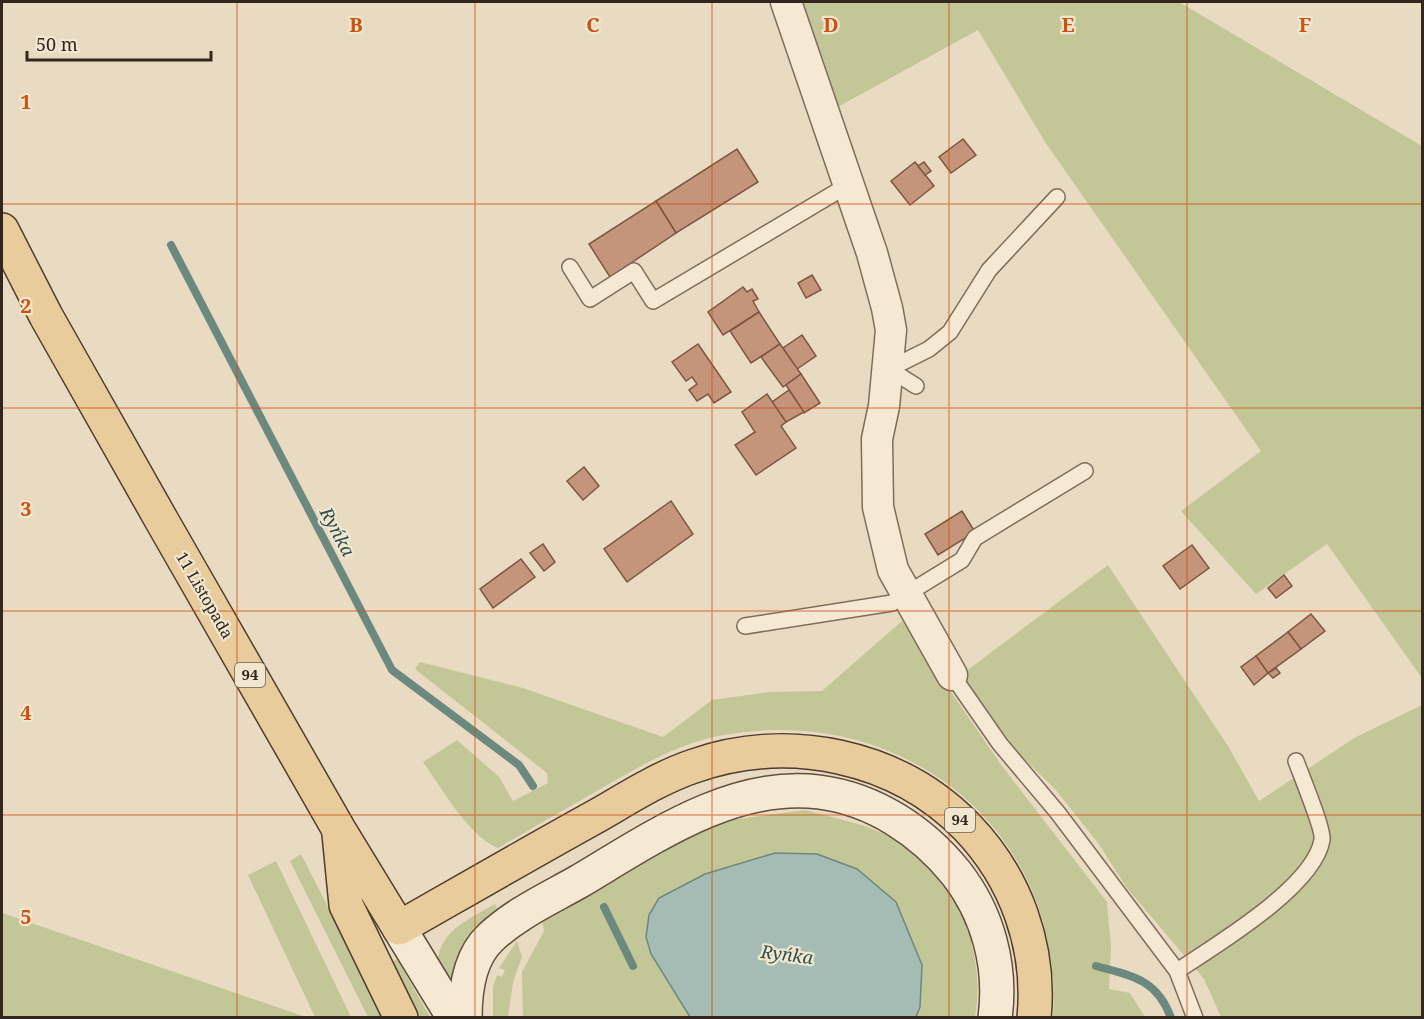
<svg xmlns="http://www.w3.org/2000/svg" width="1424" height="1019" font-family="'Noto Serif',serif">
<rect width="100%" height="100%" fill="#e9dbc2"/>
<!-- green -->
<g fill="#c3c697">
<path d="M803 2H1179L1422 146V678L1327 544 1256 594 1181 511 1261 451 1045 142 978 30 834 109Z"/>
<path d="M1108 565 1228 746 1259 801 1356 737 1422 705V1017H1221L1204 979 1127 888 1098 843 1055 789 1018 753 961 675Z"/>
<path d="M902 621 1002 766 1107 902 1111 947 1109 989 1130 993 1145 1017H1053C1064 831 905 703 724 735 677 743 637 768 597 791 564 810 531 829 498 848 468 836 442 788 423 762L457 740 499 777 513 801 548 783 547 773 415 669 420 662 523 688 663 737 712 700 769 692 822 691Z"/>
<path d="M805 810C830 817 857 822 880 832 950 863 988 944 975 1017L523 1018 522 972 544 931 542 920 641 860 730 820Z"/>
<path d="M301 854 384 1017H368L290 861Z"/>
<path d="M276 861 351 1017H315L248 875Z"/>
<path d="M495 904 497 908C470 929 462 954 451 986L438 963C438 931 471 918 495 904Z"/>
<path d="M2 913 306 1017H2Z"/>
<path d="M517 941 522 957 513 982 508 1017H493V987L497 975 502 977 505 970 499 968Z"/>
<path d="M397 959 430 1017H417L392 962Z"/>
</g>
<!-- water -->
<path fill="#a4bcb3" stroke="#6c8980" stroke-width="1.5" d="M775 853 817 854 857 869 896 902 922 965 920 1007 916 1017H690L651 954 646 937 649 915 659 898 705 874Z"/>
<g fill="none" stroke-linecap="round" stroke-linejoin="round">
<!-- stream -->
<g stroke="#6c8980" stroke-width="8">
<path d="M171 245 392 670 519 765 533 786"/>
<path d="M604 907 633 966"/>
<path d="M1096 966C1132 976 1157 979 1171 1018"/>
</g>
</g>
<!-- building -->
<g fill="#c4947b" stroke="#7e5643" stroke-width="1.5">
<path d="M963 139 976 155 951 173 939 157Z"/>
<path d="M737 149 758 182 676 233 656 201Z"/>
<path d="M915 162 934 186 910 205 891 181Z"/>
<path d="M924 162 931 171 925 175 918 166Z"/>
<path d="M656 201 676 233 610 277 589 244Z"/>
<path d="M812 275 821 290 806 298 798 283Z"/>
<path d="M743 287 747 292 752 289 758 299 753 301 759 312 723 335 708 312Z"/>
<path d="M759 312 780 344 751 363 730 331Z"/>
<path d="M802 335 816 356 797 369 783 348Z"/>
<path d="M698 344 731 392 714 403 708 394 697 401 689 390 697 384 692 377 686 381 672 362Z"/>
<path d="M780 344 801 374 783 387 761 357Z"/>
<path d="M801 374 820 403 804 413 786 385Z"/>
<path d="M789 390 804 412 786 422 772 402Z"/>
<path d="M767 394 786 422 781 426 796 448 756 475 735 445 755 432 742 412Z"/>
<path d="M584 467 599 486 583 500 567 481Z"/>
<path d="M671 501 693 534 627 582 604 549Z"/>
<path d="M962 511 975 532 938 555 925 534Z"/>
<path d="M543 544 555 562 544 571 530 553Z"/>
<path d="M1192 545 1209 568 1180 589 1163 566Z"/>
<path d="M521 559 535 577 493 608 480 589Z"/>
<path d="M1284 575 1292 586 1276 598 1268 588Z"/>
<path d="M1311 614 1325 631 1301 649 1288 632Z"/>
<path d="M1288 632 1301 649 1268 673 1256 656Z"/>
<path d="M1256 656 1268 673 1254 685 1241 667Z"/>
<path d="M1276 668 1280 673 1273 678 1268 673Z"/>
</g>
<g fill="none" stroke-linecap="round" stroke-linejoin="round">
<defs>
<g id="lane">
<path d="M570 267 590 299 634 271 653 301 848 185"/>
<path d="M889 369 929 349 950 332 989 270 1057 197"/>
<path d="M889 369 916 386"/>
<path d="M745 626 892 603 962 560 975 538 1085 471"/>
<path d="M952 675 1000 744 1058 813 1177 971 1195 1018"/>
<path d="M1177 971C1216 945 1314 887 1322 840 1324 830 1301 775 1296 761"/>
</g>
<path id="street" d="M786 2 872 253 887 308 891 330 884 406 877 439 878 507 893 570 952 675"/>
<g id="secondary">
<path d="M399 928 454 1018"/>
<path d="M465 1018C465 990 469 958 490 938 515 914 548 899 578 882 649 840 732 781 819 792 874 799 922 831 956 873 988 914 1002 966 995 1018"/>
</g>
<g id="primary">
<path d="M2 230 46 316 162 521 338 828 399 928C464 891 528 854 593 818 625 800 658 778 694 766 788 733 897 755 967 827 1016 878 1041 947 1034 1018"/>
<path d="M339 834 346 905 401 1018"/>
</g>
</defs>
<!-- lane casing -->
<use href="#lane" stroke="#816c5b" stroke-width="18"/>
<!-- street casing -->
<use href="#street" stroke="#816c5b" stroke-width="33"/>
<!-- secondary casing -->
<use href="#secondary" stroke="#634e3e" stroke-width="36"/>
<!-- primary casing -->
<use href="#primary" stroke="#4f3c2f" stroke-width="36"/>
<!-- lane -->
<use href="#lane" stroke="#f5e9d4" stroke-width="15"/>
<!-- street -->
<use href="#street" stroke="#f5e9d4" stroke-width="30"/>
<!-- secondary -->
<use href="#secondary" stroke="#f5e9d4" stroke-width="33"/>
<!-- primary -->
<use href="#primary" stroke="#e9cc9c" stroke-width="33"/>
</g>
<!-- grid -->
<path fill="none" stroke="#cd510f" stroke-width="1.5" stroke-opacity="0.55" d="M237 2V1018M475 2V1018M712 2V1018M949 2V1018M1187 2V1018M2 204H1422M2 408H1422M2 611H1422M2 815H1422"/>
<g text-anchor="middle" stroke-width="4.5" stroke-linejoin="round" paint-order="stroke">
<!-- shield labels -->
<g fill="#f1e6d0" stroke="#6b6053" stroke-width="1.5">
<rect x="235" y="663" width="30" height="24" rx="4.5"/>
<rect x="945" y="808" width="30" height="24" rx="4.5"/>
</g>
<g font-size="15" font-weight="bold" fill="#32261e">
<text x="250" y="680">94</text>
<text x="960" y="825">94</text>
</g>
<!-- street labels -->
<g font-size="16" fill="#32261e" stroke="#f1e6d0">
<text transform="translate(205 595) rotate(60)" y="6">11 Listopada</text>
</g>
<!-- water labels -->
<g font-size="18" font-style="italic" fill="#2e514c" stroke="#f1e6d0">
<text transform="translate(337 532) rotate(62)" y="6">Ryńka</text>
<text transform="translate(787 955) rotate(7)" y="6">Ryńka</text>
</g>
</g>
<g font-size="20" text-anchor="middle" font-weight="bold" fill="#cd510f" stroke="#f1e6d0" stroke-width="4.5" stroke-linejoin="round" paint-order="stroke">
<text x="356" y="32">B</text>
<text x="593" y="32">C</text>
<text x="831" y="32">D</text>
<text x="1068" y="32">E</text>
<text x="1305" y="32">F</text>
<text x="26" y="109">1</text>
<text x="26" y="313">2</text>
<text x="26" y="516">3</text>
<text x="26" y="720">4</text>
<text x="26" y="924">5</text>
</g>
<!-- border -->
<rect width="1424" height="1019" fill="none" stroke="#32261e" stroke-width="6"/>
<!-- scale -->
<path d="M27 51v9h184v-9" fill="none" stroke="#32261e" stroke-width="3"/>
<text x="36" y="51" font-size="18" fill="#32261e" stroke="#f1e6d0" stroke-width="4.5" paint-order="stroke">50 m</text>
</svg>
